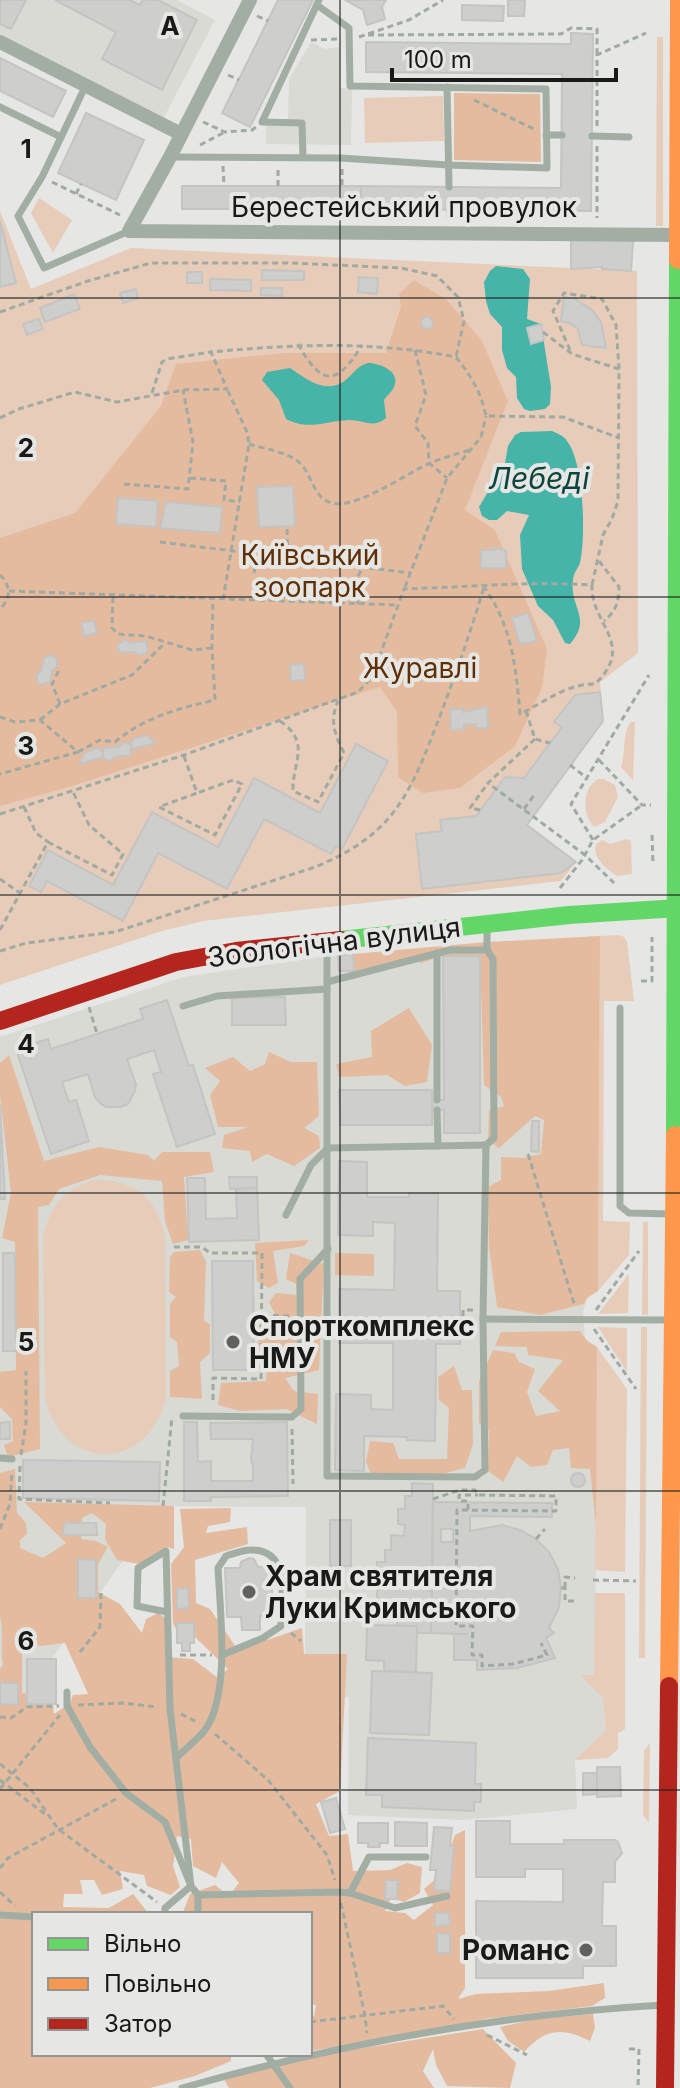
<svg xmlns="http://www.w3.org/2000/svg" width="680" height="2088" font-family="Inter,sans-serif">
<rect width="100%" height="100%" fill="#e6e6e5"/>
<!-- built -->
<g fill="#d8dad3">
<path d="M0 0H177L215 20 163 119 0 37Z"/>
<path d="M311 42 325 49 340 47V88L352 89 351 145 266 144V119H288L289 79Z"/>
<path d="M600 936 598 1291 587 1298 583 1311 585 1338 597 1347 595 1675H582L603 1698 606 1730 575 1760 577 1809 463 1820 348 1815 349 1697H305L306 1507 163 1506 18 1705H0V1037L183 977 327 956Z"/>
</g>
<!-- green -->
<g fill="#e8ccba">
<path d="M657 37H663V226H656Z"/>
<path d="M443 96 444 141 365 143 364 98Z"/>
<path d="M39 198 72 220 53 253 31 213Z"/>
<path d="M0 211 31 289 131 248 637 271 638 653 600 682 603 721 527 824 576 862 561 881 203 921 162 931 0 985Z"/>
<path d="M631 722H635L633 780 621 767C626 753 622 733 631 722Z"/>
<path d="M598 779H604L615 785 618 797 605 822 594 827C582 815 582 788 598 779Z"/>
<path d="M627 839 631 841 632 874 617 876C606 868 592 858 596 844L602 840 610 844Z"/>
<path d="M619 935 624 937 627 942 634 1001H604L603 1221 630 1222 629 1255 598 1291 600 936Z"/>
<path d="M93 1180C135 1180 155 1196 165 1236L166 1398C147 1473 63 1473 45 1398L43 1237C51 1204 62 1192 93 1180Z"/>
<path d="M643 1222H648V1315H642Z"/>
<path d="M629 1274 628 1313 598 1314Z"/>
<path d="M598 1327 627 1328V1372Z"/>
<path d="M641 1327H647L645 1658H639Z"/>
<path d="M597 1347 627 1389 625 1572 595 1570Z"/>
<path d="M595 1593H625V1729L618 1733V1749L608 1758 575 1760 606 1730 603 1698 580 1675H594Z"/>
<path d="M650 1743 649 1823 643 1815 644 1751Z"/>
</g>
<!-- forest -->
<g fill="#e5bb9f" fill-rule="evenodd">
<path d="M454 93 540 94 541 162 454 160Z"/>
<path d="M414 280 447 300 482 341 508 401 465 510 495 530 547 649 542 688 515 746 460 788 423 793 398 777 397 712 380 687 66 788 0 806V538L75 513 161 406 176 364 284 353H386L401 306 399 294Z"/>
<path d="M600 936 598 1291 587 1298 584 1304 540 1315 497 1307 489 1247 488 1187 501 1180V1157L523 1158 541 1154 544 1120 535 1116 499 1148 488 1140 489 1111 504 1106 501 1097 484 1085 480 956H443L421 963 413 957 354 971 353 954 487 942Z"/>
<path d="M409 1008 432 1045 427 1082 405 1086 387 1075 339 1077 336 1064 372 1057 371 1031Z"/>
<path d="M269 1052 291 1062H317L319 1116 304 1128 319 1136 320 1148 294 1166 267 1154 252 1162 250 1151 222 1148 224 1135 248 1127H218L210 1095 220 1081 205 1068 233 1057 250 1071 265 1064Z"/>
<path d="M9 1055 44 1161 99 1147 148 1155 154 1161 162 1152H210L214 1172 184 1177 187 1223 208 1235 173 1244 165 1221 162 1181 100 1175 59 1189 49 1205 38 1207 40 1449 8 1457 4 1445 13 1441 12 1419 0 1407V1372L16 1370 15 1242 2 1238 11 1193 0 1095V1063Z"/>
<path d="M309 1240 304 1246 273 1251 278 1283 269 1288 257 1281 255 1243Z"/>
<path d="M200 1250 206 1262 204 1321 210 1324V1353L200 1362 202 1399 170 1397V1371L179 1366 177 1342 170 1337V1304L176 1297 169 1292 170 1257 174 1252Z"/>
<path d="M290 1253 324 1264 319 1370 285 1378 294 1391 318 1394 317 1424 286 1409 241 1411 218 1405 221 1383 266 1381 267 1362 258 1357V1325L279 1322 269 1302 276 1293 297 1295 296 1284 286 1279Z"/>
<path d="M335 1253 374 1254V1276L335 1275Z"/>
<path d="M580 1331 588 1342 597 1347 596 1525 590 1469 571 1468 569 1448 553 1450 547 1465 531 1467 517 1456 503 1482 488 1471 489 1431 479 1423V1381L493 1350 514 1353 519 1362 535 1369 527 1392 536 1416 560 1411 538 1391 563 1360 528 1355 527 1347 495 1346 501 1332Z"/>
<path d="M454 1366 462 1390H472L473 1444 465 1468 442 1474H371L366 1462 370 1441 393 1443 399 1459H447L449 1408 439 1400 438 1377Z"/>
<path d="M15 1469 17 1513 26 1523 27 1534 20 1540V1548L43 1558 66 1543 24 1502 174 1506V1549L167 1547 144 1565 117 1560 105 1539 106 1524 92 1513 82 1518 81 1539 96 1541 108 1547 98 1564V1592L120 1604 142 1633 146 1619 158 1613 168 1620 167 1657 193 1659 218 1678 228 1669 194 1636 177 1632 173 1623 171 1564 184 1547 180 1509 231 1508 230 1522 208 1526 206 1533 247 1527 248 1544 195 1560 196 1603 210 1609 238 1650 302 1628 304 1654H347L340 1791 316 1804 329 1836 348 1834 353 1871 390 1870 407 1863 422 1867 420 1893 404 1902 391 1898 385 1911 405 1913 414 1920 433 1905 424 1889 441 1874 455 1835 465 1830V1988L458 1999 476 1994 549 1991 604 1983 605 1998 592 2006 485 2019 452 2029 310 2051V2015L314 2016 316 2005 310 2004V1914H184L183 1912 190 1894 215 1885 229 1896 239 1883 222 1862 216 1878 193 1866 191 1839 177 1836 173 1866 180 1887 171 1895 147 1886 144 1875 120 1871 123 1889 102 1895 94 1880H80L83 1894H64L63 1907 109 1908 133 1894 149 1914H34V2054H231V2061L195 2076 150 2088H0V1669L3 1665C0 1648 4 1633 0 1616V1473ZM22 1643 41 1646 65 1643 88 1694 73 1695 70 1703 54 1714 52 1695 22 1693Z"/>
<path d="M593 2014 595 2028 590 2041C562 2027 546 2028 524 2052L508 2041 500 2027 536 2019Z"/>
<path d="M483 2029 516 2063 510 2088 447 2086 436 2065 433 2049 423 2071 434 2088H229L222 2076 287 2060Z"/>
</g>
<!-- water -->
<g fill="#46b4a8">
<path d="M496 266 523 269 530 279 527 319 541 324 551 387 550 404 545 409 530 411 524 409 517 398 516 377 507 368 502 350V327L490 314 486 301 484 282 490 271Z"/>
<path d="M368 363C380 363 403 372 393 389 391 393 386 396 384 400L386 418C374 429 363 420 349 420 325 421 309 431 286 419L279 400 262 380 267 372 290 368C305 378 324 394 343 382 353 375 356 366 368 363Z"/>
<path d="M552 431C558 434 563 435 567 441 584 462 586 537 580 563 578 568 573 574 573 580 569 607 593 618 570 644L565 643 553 620 538 606 522 569 520 535 529 515 507 511 497 520H489L482 516 479 507 505 463 508 446 515 435 521 432Z"/>
</g>
<!-- building -->
<g fill="#cececd" stroke="#c4c4c3" stroke-width="2" fill-rule="evenodd">
<path d="M0 0H26L11 29 0 24Z"/>
<path d="M55 0H129L140 5 143 0H158L197 20 162 90 102 59 116 32Z"/>
<path d="M278 0H313L250 127 222 113Z"/>
<path d="M345 0H386L382 7 385 19 367 25 363 10Z"/>
<path d="M508 0H525L524 16H508Z"/>
<path d="M462 5 504 6 503 21 462 20Z"/>
<path d="M571 33 593 34 591 211 361 209V186L561 188 562 74 366 72V42L571 44Z"/>
<path d="M0 58 66 91 53 117 0 91Z"/>
<path d="M86 113 144 140 116 200 58 173Z"/>
<rect x="182" y="186" width="179" height="23"/>
<path d="M0 221 16 283 0 287Z"/>
<path d="M571 239 633 241 631 271 602 269V267L571 269Z"/>
<path d="M262 270 304 271V280H262Z"/>
<rect x="187" y="272" width="15" height="11"/>
<path d="M359 277 378 278 377 294 358 292Z"/>
<path d="M210 279 251 280V291L210 290Z"/>
<path d="M261 288H282V296L261 295Z"/>
<path d="M136 289 138 298 123 303 120 293Z"/>
<path d="M74 294 80 309 45 322 40 308Z"/>
<path d="M564 297 575 299 592 310 601 322 606 348 582 345 578 329 570 323 561 321Z"/>
<circle cx="427" cy="323" r="6"/>
<path d="M39 319 43 329 27 335 23 324Z"/>
<path d="M541 324 544 340 531 344 527 328Z"/>
<path d="M293 486 295 526 259 527 257 487Z"/>
<path d="M118 498 158 501 156 527 116 524Z"/>
<path d="M166 502 222 507 220 533 160 528Z"/>
<path d="M494 548 506 550V568H481V550H494Z"/>
<path d="M528 613 537 641 520 644 512 618Z"/>
<path d="M94 621 97 633 84 636 81 623Z"/>
<path d="M125 639 130 643 146 641 148 652 140 655 135 652 120 653 117 646Z"/>
<path d="M50 655 57 659V667L52 670 50 682 39 685 36 675 41 671 44 658Z"/>
<path d="M304 664 305 680 291 681 290 665Z"/>
<path d="M600 692 603 721 527 825 576 862 561 873 422 889 416 834 442 831 440 820 476 816 505 777 524 778 562 727 554 722 575 695Z"/>
<path d="M487 707 488 728H476V724L464 725V729L451 730 450 709H463V712Z"/>
<path d="M146 735 156 743 133 749 130 744 133 739Z"/>
<path d="M125 742 132 746 130 755 115 757 110 761 104 759 102 755 104 748 118 747Z"/>
<path d="M356 744 388 761 342 849 336 846 331 854 264 819 227 889 158 853 123 921 47 881 41 892 29 886 48 850 113 885 152 812 218 847 254 778 320 813Z"/>
<path d="M97 748 102 751 103 757 80 764 84 753Z"/>
<path d="M353 954 354 971H339L338 955Z"/>
<path d="M443 956H480V1133H444V1110H432V1100H444Z"/>
<path d="M285 997 286 1025H232V998Z"/>
<path d="M167 1000 189 1066 193 1065 215 1134 177 1147 153 1074 161 1072 154 1050 127 1059 136 1084 135 1091 128 1104 121 1107H106L100 1103 95 1097 88 1074 62 1082 69 1102 76 1100 89 1141 51 1154 16 1049 48 1039 51 1049 143 1019 140 1009Z"/>
<path d="M339 1090H432V1125H340Z"/>
<path d="M0 1104 5 1199H0Z"/>
<path d="M532 1121H539V1152L531 1151Z"/>
<path d="M339 1161 367 1162V1197H409V1193H438L437 1291H460V1344H436L435 1441 407 1440V1437L364 1436V1471L335 1470 336 1394 371 1395V1409L393 1410V1343H339V1289L394 1290 395 1223 373 1222V1236L338 1235Z"/>
<path d="M229 1177H257V1188L230 1189Z"/>
<path d="M187 1178H205L206 1219 237 1218 236 1189 257 1188 259 1240 189 1242Z"/>
<path d="M3 1253H15L16 1351H3Z"/>
<path d="M212 1261H253L254 1370H213Z"/>
<path d="M10 1422V1439H0V1423Z"/>
<path d="M184 1422H197L198 1462 211 1461V1481H253V1467L251 1460 253 1439H211L210 1423 287 1422 288 1496 211 1497V1501H184Z"/>
<path d="M23 1460 160 1462 159 1501 23 1498Z"/>
<circle cx="578" cy="1480" r="7"/>
<path d="M412 1483 433 1484 432 1579H427V1591H432L431 1633H417V1626H397V1606L377 1605V1589H383V1579H377V1562H385V1550H391V1535L404 1536 405 1525 398 1524V1509H405V1496H412Z"/>
<path d="M433 1502 552 1503V1517L470 1516V1531L502 1525 520 1530 536 1539 549 1552 558 1569 561 1588 559 1607 549 1628 554 1633 546 1638 555 1658 517 1668 477 1670V1660H454V1634H468L431 1633 432 1591H427V1579H432ZM441 1529H453V1542H441Z"/>
<rect x="330" y="1520" width="21" height="46"/>
<path d="M64 1523H96L97 1535H63Z"/>
<path d="M249 1558 254 1559 258 1567 271 1566 273 1616H260V1630H242L241 1617H227L225 1568H240L241 1562Z"/>
<path d="M78 1559 96 1560V1598H78Z"/>
<path d="M188 1588 189 1608 177 1609V1589Z"/>
<path d="M177 1623H194V1643H190V1651H182V1643H177Z"/>
<path d="M367 1625 417 1626 416 1672 384 1671V1661L366 1660Z"/>
<rect x="27" y="1659" width="29" height="45"/>
<path d="M372 1671 432 1673 429 1735 370 1733Z"/>
<path d="M0 1683H18V1705L0 1704Z"/>
<path d="M368 1738 476 1743 475 1784H481V1802H474V1811L382 1807V1795H366Z"/>
<path d="M597 1767H620L621 1796 597 1797Z"/>
<path d="M583 1773H597V1794L583 1795Z"/>
<path d="M336 1798 345 1829 330 1833 321 1802Z"/>
<path d="M476 1821H510V1844H564V1840H615L618 1842 622 1853 615 1862V1882H603L602 1926H616V1966H583V1978H476V1901L563 1902V1869H525V1877H476Z"/>
<path d="M395 1822 427 1823V1846H395Z"/>
<path d="M358 1823H388V1843H380V1847H368V1843H358Z"/>
<path d="M434 1827 452 1828 450 1846H454L450 1891 434 1890 436 1870H430Z"/>
<path d="M386 1880H398L397 1899H385Z"/>
<path d="M435 1913H449L450 1925 435 1926Z"/>
<path d="M437 1933 450 1934V1953H437Z"/>
</g>
<g fill="none" stroke-linecap="round" stroke-linejoin="round">
<!-- path -->
<g stroke="#a0aaa2" stroke-width="3" stroke-dasharray="6 4" stroke-linecap="butt">
<path d="M257 16 268 21"/>
<path d="M368 35 561 34 571 28 597 29V55"/>
<path d="M359 37 409 20 443 0"/>
<path d="M311 40 339 39"/>
<path d="M228 75 239 80"/>
<path d="M474 100 536 130"/>
<path d="M203 122 225 132 252 130 256 127"/>
<path d="M597 126V55L646 33"/>
<path d="M200 145 225 132"/>
<path d="M597 146V218"/>
<path d="M223 166 224 186"/>
<path d="M342 169V186"/>
<path d="M278 170V186"/>
<path d="M52 182 120 215"/>
<path d="M76 194 81 184"/>
<path d="M0 312 88 281 151 263H290L401 268 437 276 458 297 464 321 456 357"/>
<path d="M543 332 572 354 619 369 618 501 612 519 603 535 592 585"/>
<path d="M298 344C322 387 337 386 362 345"/>
<path d="M415 350 426 395 415 426 428 443 429 463 447 478"/>
<path d="M570 350 553 311 564 293 602 299 616 325 619 368"/>
<path d="M152 393 162 362 167 359 211 352"/>
<path d="M0 418 19 409 75 392 117 402 183 390 227 389 211 352C296 344 371 341 456 357 471 376 481 392 486 416L563 417 619 438"/>
<path d="M249 444C265 449 289 452 301 464 311 475 313 492 325 500 347 516 404 475 426 465 441 458 457 454 473 449"/>
<path d="M190 478 226 481 224 500 240 502"/>
<path d="M124 484 188 489 193 442 183 390"/>
<path d="M287 529 288 557"/>
<path d="M160 542 411 573"/>
<path d="M599 561 619 587C619 602 616 611 604 621"/>
<path d="M254 573 257 553"/>
<path d="M0 575C11 585 11 599 0 609"/>
<path d="M405 587 447 478 481 437 486 416"/>
<path d="M9 591 397 605"/>
<path d="M113 597 112 628 118 634 146 636 192 650 212 648"/>
<path d="M223 600 249 444 247 432 227 389"/>
<path d="M358 604 353 585 363 567"/>
<path d="M60 704 52 684 60 668"/>
<path d="M526 711 535 739 550 743"/>
<path d="M0 717 15 722 40 720 78 752 0 774"/>
<path d="M40 720 60 704 132 675 165 643"/>
<path d="M280 721C312 743 292 762 293 791L318 802 344 753C335 735 329 721 338 701"/>
<path d="M535 739 488 783 585 855 614 883"/>
<path d="M78 752 100 740 115 742C143 718 179 708 215 700L212 648 213 599"/>
<path d="M184 756 197 793 159 807 215 835 242 784 233 780 197 793"/>
<path d="M599 760 642 805H651"/>
<path d="M570 765 587 778"/>
<path d="M24 807 36 833 48 842"/>
<path d="M524 809 535 794"/>
<path d="M480 810 470 808 488 783"/>
<path d="M0 814 184 755 358 692 372 677 404 589C467 587 530 581 592 585 590 624 637 644 595 684 568 683 543 703 520 714 516 667 512 626 484 587"/>
<path d="M652 835 653 863"/>
<path d="M593 840 571 804 649 675"/>
<path d="M0 879 20 893"/>
<path d="M560 888 582 860 593 840 642 805"/>
<path d="M0 930 48 842 112 875 123 854 89 825 73 792"/>
<path d="M0 951 26 943 115 932 315 867C342 856 367 842 387 820 413 791 426 751 440 716 456 673 471 631 484 587"/>
<path d="M641 981H652V937"/>
<path d="M89 1007 97 1034"/>
<path d="M528 1154 575 1307"/>
<path d="M174 1247H202L210 1253H262L261 1379 213 1378V1404"/>
<path d="M596 1310 639 1251"/>
<path d="M253 1315 292 1316"/>
<path d="M473 1326H463V1310H473"/>
<path d="M594 1329 636 1389"/>
<path d="M292 1429 293 1484"/>
<path d="M21 1455 26 1423V1371"/>
<path d="M20 1466 19 1499 110 1503"/>
<path d="M433 1499 460 1490H475L479 1495 556 1496V1511L457 1510 456 1626H473L472 1655H482V1666L513 1664 547 1655 541 1643"/>
<path d="M163 1506 172 1417"/>
<path d="M468 1510V1501H459V1495H478"/>
<path d="M0 1529 10 1504 12 1471"/>
<path d="M536 1539 545 1529"/>
<path d="M593 1580 636 1581"/>
<path d="M561 1588H565V1601H574"/>
<path d="M565 1588V1577L575 1578"/>
<path d="M291 1633 301 1641"/>
<path d="M80 1652 100 1627 101 1592"/>
<path d="M180 1655H212"/>
<path d="M78 1705 122 1703 158 1707"/>
<path d="M181 1714 199 1723"/>
<path d="M0 1717 11 1718 27 1707 59 1706"/>
<path d="M215 1734 268 1780 327 1855 335 1880"/>
<path d="M0 1764 30 1788 58 1829 157 1902"/>
<path d="M0 1780 45 1814"/>
<path d="M0 1789 60 1715"/>
<path d="M0 1868 8 1858 116 1799"/>
<path d="M0 1892 15 1906"/>
<path d="M341 1903 365 2016 367 2033"/>
<path d="M310 2022 443 2006 454 2019"/>
<path d="M487 2035 527 2055"/>
<path d="M629 2049H639L638 2088"/>
</g>
<!-- lane -->
<g stroke="#a2aea4" stroke-width="7">
<path d="M85 87 42 177 18 216 44 268 129 231"/>
<path d="M447 87 449 187"/>
<path d="M0 107 61 137"/>
<path d="M546 135H562"/>
<path d="M592 136 629 137"/>
<path d="M170 157 341 158 448 165 547 168 546 89 350 86 349 28 317 5"/>
<path d="M303 157 302 123 262 122 319 0"/>
<path d="M450 210V217"/>
<path d="M327 942V1476L475 1477 485 1470 483 1319 486 1145 494 1138 493 959 487 950H450L327 982"/>
<path d="M487 950V924"/>
<path d="M437 953V1100"/>
<path d="M183 1006 217 996 327 989"/>
<path d="M620 1008V1206L629 1213 671 1214"/>
<path d="M437 1110 438 1146"/>
<path d="M286 1215 311 1165 328 1148 486 1145"/>
<path d="M483 1319 669 1320"/>
<path d="M183 1416 292 1417 301 1409 300 1279 328 1249"/>
<path d="M0 1458 12 1459"/>
<path d="M167 1612 137 1606 138 1568 166 1551 170 1709 191 1886 198 1895V1914"/>
<path d="M67 1692V1706L90 1747 126 1793 165 1822 191 1886 165 1908V1914"/>
<path d="M176 1758C186 1748 200 1738 207 1727 230 1690 220 1610 218 1568L226 1556C233 1554 243 1550 250 1550 292 1549 281 1598 281 1626L263 1638 222 1655"/>
<path d="M350 1893 369 1857H426"/>
<path d="M198 1895 339 1892 350 1893 395 1908 447 1896"/>
<path d="M0 1915 34 1917"/>
<path d="M266 2054 290 2088"/>
<path d="M182 2088C336 2045 503 2014 663 2005"/>
</g>
<!-- street -->
<g stroke="#a2aea4" stroke-width="14">
<path d="M250 0 170 157 129 231 678 235"/>
<path d="M0 42 181 134"/>
</g>
<!-- fast -->
<g stroke="#63d668" stroke-width="18">
<path d="M341 940 569 915 678 908"/>
<path d="M675 1135 678 260"/>
</g>
<!-- slow -->
<g stroke="#ff974d" stroke-width="18">
<path d="M678 260 679 0"/>
<path d="M669 1686 675 1135"/>
</g>
<!-- jam -->
<g stroke="#b3261e" stroke-width="18">
<path d="M0 1021 176 962 236 951 341 940"/>
<path d="M665 2088 669 1686"/>
</g>
</g>
<!-- grid -->
<path fill="none" stroke="#1a1a19" stroke-width="2" stroke-opacity="0.55" d="M340 0V2088M0 298H680M0 597H680M0 895H680M0 1193H680M0 1491H680M0 1790H680"/>
<!-- markers -->
<g fill="#616160" stroke="#e6e7e4" stroke-width="3">
<circle cx="233" cy="1342" r="8"/>
<circle cx="249" cy="1592" r="8"/>
<circle cx="586" cy="1950" r="8"/>
</g>
<g text-anchor="middle" stroke-width="8" stroke-linejoin="round" paint-order="stroke">
<!-- street labels -->
<g font-size="28" fill="#1a1a19" stroke="#e6e7e4">
<text x="404" y="217">Берестейський провулок</text>
<text transform="translate(334 942) rotate(-7)" y="10">Зоологічна вулиця</text>
</g>
<!-- park labels -->
<g font-size="28" fill="#5f2f06" stroke="#e6e7e4">
<text x="310" y="565">Київський<tspan x="310" dy="32">зоопарк</tspan></text>
<text x="420" y="678">Журавлі</text>
</g>
<!-- poi labels -->
<g font-size="28" font-weight="bold" fill="#1a1a19" stroke="#e6e7e4" text-anchor="start">
<text x="249" y="1336">Спорткомплекс<tspan x="249" dy="32">НМУ</tspan></text>
<text x="265" y="1586">Храм святителя<tspan x="265" dy="32">Луки Кримського</tspan></text>
<text x="570" y="1960" text-anchor="end">Романс</text>
</g>
<!-- water labels -->
<g font-size="30" font-style="italic" fill="#0d453d" stroke="#e6e7e4">
<text x="539" y="489">Лебеді</text>
</g>
</g>
<g font-size="26" text-anchor="middle" font-weight="bold" fill="#1a1a19" stroke="#e6e7e4" stroke-width="8" stroke-linejoin="round" paint-order="stroke">
<text x="170" y="35">A</text>
<text x="26" y="158">1</text>
<text x="26" y="457">2</text>
<text x="26" y="755">3</text>
<text x="26" y="1053">4</text>
<text x="26" y="1351">5</text>
<text x="26" y="1650">6</text>
</g>
<!-- legend -->
<rect x="32" y="1912" width="280" height="144" fill="#e6e7e4" stroke="#949593" stroke-width="2"/>
<rect x="48" y="1938" width="40" height="12" fill="#63d668" stroke="#949593" stroke-width="2"/>
<text x="104" y="1952" font-size="24" fill="#1a1a19">Вільно</text>
<rect x="48" y="1978" width="40" height="12" fill="#ff974d" stroke="#949593" stroke-width="2"/>
<text x="104" y="1992" font-size="24" fill="#1a1a19">Повільно</text>
<rect x="48" y="2018" width="40" height="12" fill="#b3261e" stroke="#949593" stroke-width="2"/>
<text x="104" y="2032" font-size="24" fill="#1a1a19">Затор</text>
<!-- scale -->
<path d="M392 68v12h224v-12" fill="none" stroke="#1a1a19" stroke-width="4"/>
<text x="404" y="68" font-size="24" fill="#1a1a19" stroke="#e6e7e4" stroke-width="6" paint-order="stroke">100 m</text>
</svg>
